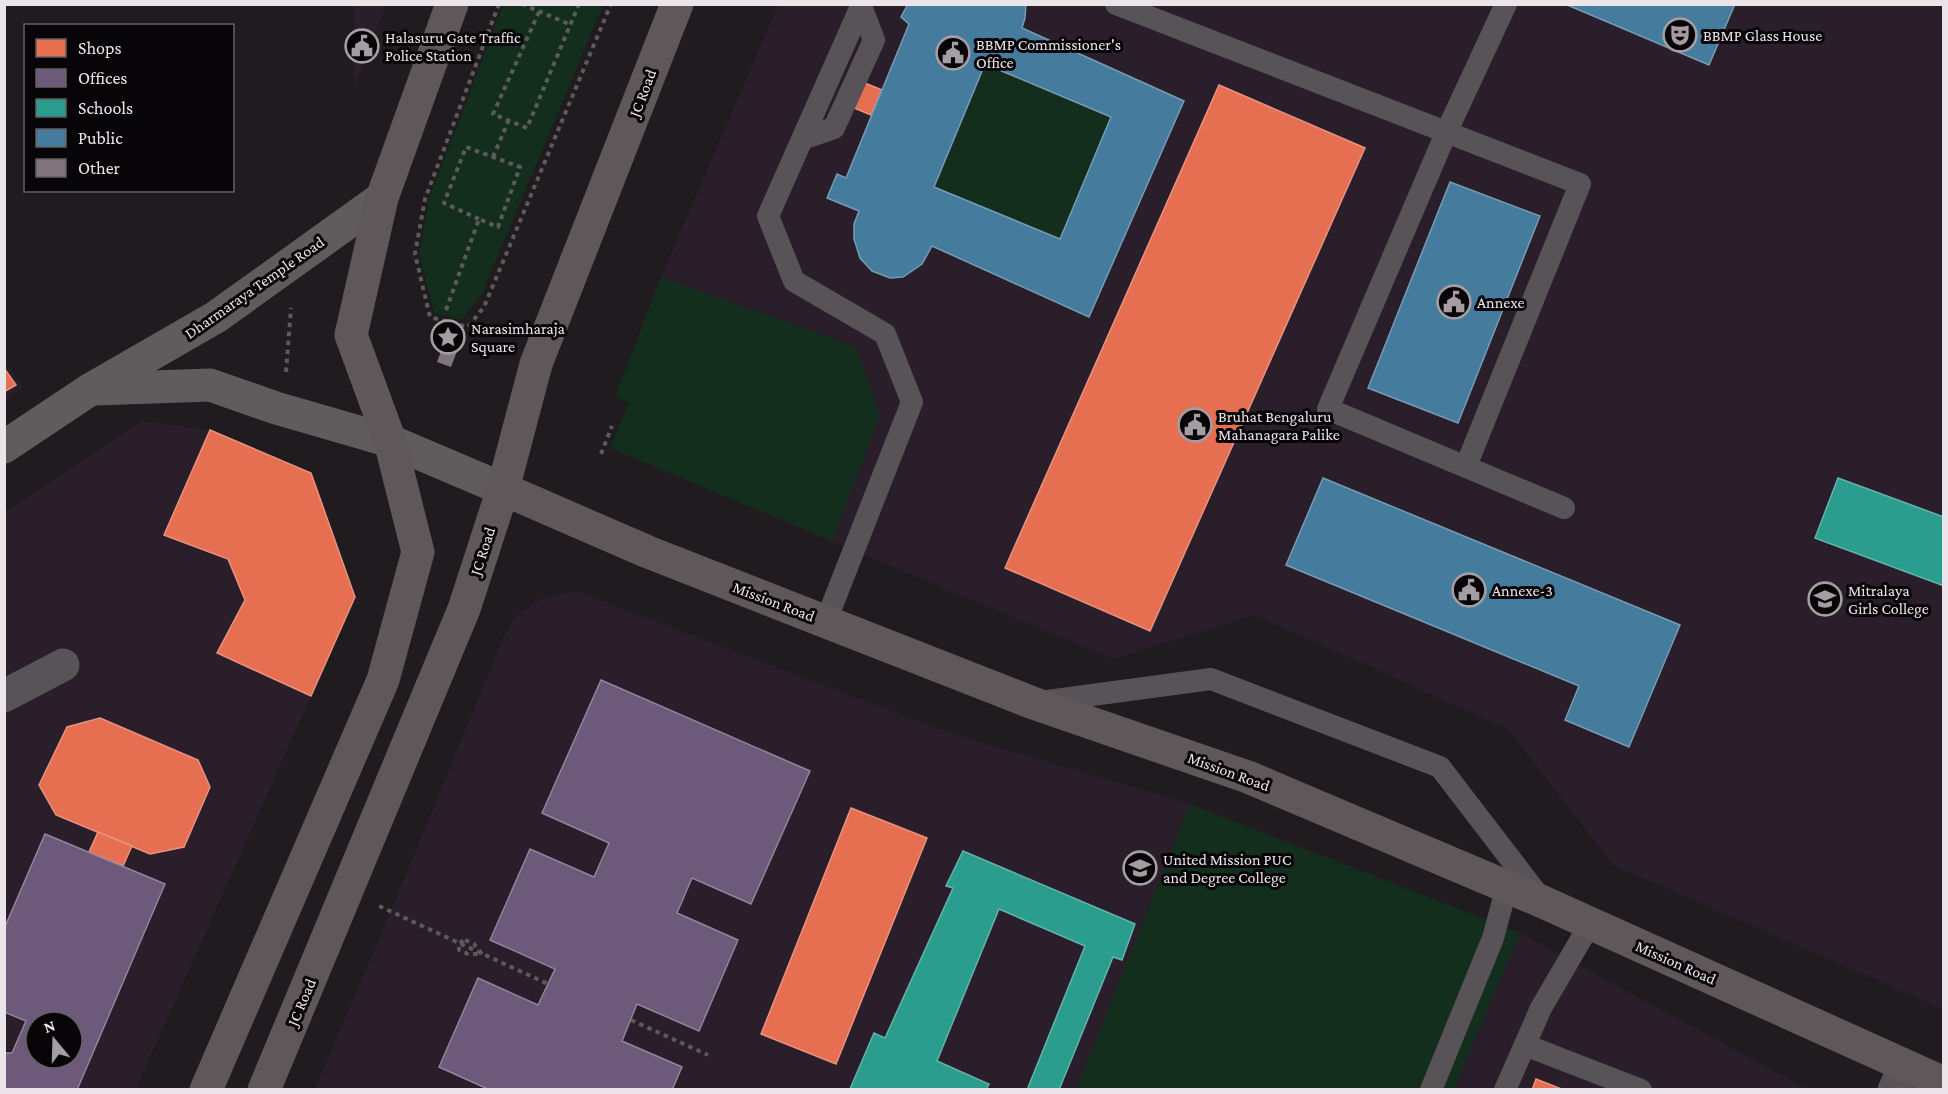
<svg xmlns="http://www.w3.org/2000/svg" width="1948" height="1094" font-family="'Crimson Pro',serif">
<rect width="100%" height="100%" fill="#1f1b1f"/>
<!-- built -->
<g fill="#291e29" fill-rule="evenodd">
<path d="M354 5H386L354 88Z"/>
<path d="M778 5H1943V1009L1613 865 1508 729 1255 615 1113 659 610 448 629 403 615 397 661 277Z"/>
<path d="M4 360 23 387 5 400H4Z"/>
<path d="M142 421 210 430 311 473 355 597 136 1089 5 1090V512ZM36 1022H72V1058H36Z"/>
<path d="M576 591 944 731 1190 804 1520 933 1807 1089 314 1090 391 911 503 638 516 616 540 599Z"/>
</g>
<!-- green -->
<g fill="#142e1e">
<path d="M503 5H603L482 294 461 320 434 312 419 254 429 199Z"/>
<path d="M985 64 1111 117 1060 239 934 187Z"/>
<path d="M661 277 856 347 880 415 832 541 610 448 629 403 615 397Z"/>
<path d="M1190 804 1520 933 1454 1089 1076 1090Z"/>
</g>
<!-- shops -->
<g fill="#e76f51" stroke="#e8927f" stroke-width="1.5">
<path d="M850 77 882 90 871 115 840 102Z"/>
<path d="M1219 85 1365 148 1150 631 1005 568Z"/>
<path d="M4 368 16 385 4 392Z"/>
<path d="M210 430 311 473 355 597 311 696 217 653 245 600 228 559 164 535Z"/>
<path d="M100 718 198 760 210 787 184 847 150 854 56 815 39 785 67 727Z"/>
<path d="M851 808 927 838 836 1064 761 1034Z"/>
<path d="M98 832 132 846 123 866 89 852Z"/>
<path d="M1536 1079 1564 1090H1532Z"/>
</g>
<!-- offices -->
<g fill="#6d597a" stroke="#93839c" stroke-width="1.5" fill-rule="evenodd">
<path d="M601 680 810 771 751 904 692 878 677 913 738 940 699 1031 637 1004 622 1041 682 1067 672 1090H490L439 1067 478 978 538 1005 555 969 490 940 530 849 594 877 609 843 542 813Z"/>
<path d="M45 834 165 884 77 1090H4V1053H12L26 1021 4 1012V929ZM36 1022H72V1058H36Z"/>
</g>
<!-- schools -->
<g fill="#2a9d8f" stroke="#64b3aa" stroke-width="1.5">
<path d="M1838 478 1944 517V586L1815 538Z"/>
<path d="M963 851 1135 924 1122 960 1113 957 1059 1090H1027L1085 946 999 909 937 1061 989 1084 986 1090 850 1089 874 1033 885 1038 953 888 946 886Z"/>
</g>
<!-- public -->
<g fill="#457b9d" stroke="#779bb4" stroke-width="1.5" fill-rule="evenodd">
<path d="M908 4H1026L1025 18 1022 28 1184 101 1089 317 932 246 922 264 903 277 890 278 872 271 860 258 854 239V224L859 211 827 198 837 174 846 178 909 24 901 17ZM985 64 1111 117 1060 239 934 187Z"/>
<path d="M1565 4H1735L1709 65Z"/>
<path d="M1450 182 1540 216 1458 423 1368 388Z"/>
<path d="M1323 478 1680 625 1629 747 1565 720 1579 686 1286 565Z"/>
</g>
<!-- building -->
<path fill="#80757b" d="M448 333 462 338 451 367 437 362Z"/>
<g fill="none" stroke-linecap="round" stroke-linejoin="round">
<!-- path -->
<g stroke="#5d5a5c" stroke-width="4" stroke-dasharray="4.5 4.5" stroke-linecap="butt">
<path d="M499 4 425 199 415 254 430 317 468 327 484 307 611 4"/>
<path d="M522 4 571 25"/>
<path d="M539 12 493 114 527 128 579 4"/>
<path d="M493 157 508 122"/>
<path d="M446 310 479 219 498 227 520 167 466 147 444 203 479 219"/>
<path d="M286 372 291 308"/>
<path d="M601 454 612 426"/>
<path d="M379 906 548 984"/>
<path d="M465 940 474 944 482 954H468L459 950V943Z"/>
<path d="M631 1020 708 1055"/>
</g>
<!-- lane -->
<g stroke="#575356" stroke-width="22">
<path d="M1116 4 1580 184 1466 466"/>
<path d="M1506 4 1446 133 1328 409 1564 508"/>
<path d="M802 139 834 128 874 40 861 6"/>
<path d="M826 621 912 402 885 334 794 281 768 216 862 4"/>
<path d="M1040 702 1211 679 1440 767 1542 900"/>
<path d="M1525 1045 1641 1090"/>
<path d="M1431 1090 1493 938 1507 886"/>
<path d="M1505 1090 1541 1008 1590 924"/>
</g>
<!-- street -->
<g stroke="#575356" stroke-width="33">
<path d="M4 696 63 665"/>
<path d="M1894 1090 1905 1066"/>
</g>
<!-- secondary -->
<g stroke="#605b5d" stroke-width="33">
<path d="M96 389 210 385 276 408 390 441 503 489"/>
<path d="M4 447 91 389 216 317 382 198"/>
</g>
<!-- primary -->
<g stroke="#5f575a" stroke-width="33">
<path d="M503 489 648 552 1033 703 1248 777 1543 902 1944 1083"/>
<path d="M206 1090 383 680 418 552 390 441 351 335 382 198 452 4"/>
<path d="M264 1090 464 609 503 489 536 364 677 4"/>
</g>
</g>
<!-- icons -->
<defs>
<symbol id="theatre-ring" viewBox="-11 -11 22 22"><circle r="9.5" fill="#080508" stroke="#a49ea3" stroke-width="1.5"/><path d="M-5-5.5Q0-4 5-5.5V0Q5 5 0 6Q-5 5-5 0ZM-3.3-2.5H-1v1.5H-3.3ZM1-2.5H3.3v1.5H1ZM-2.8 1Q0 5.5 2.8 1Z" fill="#a49ea3"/></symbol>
<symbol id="civic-ring" viewBox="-11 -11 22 22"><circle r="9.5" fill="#080508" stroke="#a49ea3" stroke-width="1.5"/><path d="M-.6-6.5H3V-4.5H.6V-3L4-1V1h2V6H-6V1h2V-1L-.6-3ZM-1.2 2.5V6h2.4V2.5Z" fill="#a49ea3"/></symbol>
<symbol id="sight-ring" viewBox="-11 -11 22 22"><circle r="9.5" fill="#080508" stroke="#a49ea3" stroke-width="1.5"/><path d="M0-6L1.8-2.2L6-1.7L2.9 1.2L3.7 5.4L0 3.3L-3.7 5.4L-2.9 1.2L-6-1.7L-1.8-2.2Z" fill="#a49ea3"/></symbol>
<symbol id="school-ring" viewBox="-11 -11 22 22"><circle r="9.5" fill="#080508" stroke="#a49ea3" stroke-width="1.5"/><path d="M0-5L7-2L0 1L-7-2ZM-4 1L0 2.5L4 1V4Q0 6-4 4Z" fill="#a49ea3"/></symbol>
<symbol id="university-ring" viewBox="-11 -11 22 22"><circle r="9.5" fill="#080508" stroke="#a49ea3" stroke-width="1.5"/><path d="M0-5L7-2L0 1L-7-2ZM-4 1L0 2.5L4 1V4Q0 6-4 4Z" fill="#a49ea3"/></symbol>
</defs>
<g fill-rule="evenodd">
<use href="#theatre-ring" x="1661" y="16" width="38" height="38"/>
<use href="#civic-ring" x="343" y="27" width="38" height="38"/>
<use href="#civic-ring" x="934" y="34" width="38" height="38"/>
<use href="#civic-ring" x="1435" y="283" width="38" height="38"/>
<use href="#sight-ring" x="429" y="318" width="38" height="38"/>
<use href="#civic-ring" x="1176" y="406" width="38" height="38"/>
<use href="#civic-ring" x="1450" y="571" width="38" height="38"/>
<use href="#school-ring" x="1806" y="580" width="38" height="38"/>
<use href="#university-ring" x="1121" y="849" width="38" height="38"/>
</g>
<g text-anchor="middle" stroke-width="6" stroke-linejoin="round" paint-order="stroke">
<!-- poi labels -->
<g font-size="16" fill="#ebe5ea" stroke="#080508" text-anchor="start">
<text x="1703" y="41">BBMP Glass House</text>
<text x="385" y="43">Halasuru Gate Traffic<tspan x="385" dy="18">Police Station</tspan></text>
<text x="976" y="50">BBMP Commissioner's<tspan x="976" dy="18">Office</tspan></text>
<text x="1477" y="308">Annexe</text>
<text x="471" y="334">Narasimharaja<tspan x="471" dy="18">Square</tspan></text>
<text x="1218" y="422">Bruhat Bengaluru<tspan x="1218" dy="18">Mahanagara Palike</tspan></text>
<text x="1492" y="596">Annexe-3</text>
<text x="1848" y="596">Mitralaya<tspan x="1848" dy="18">Girls College</tspan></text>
<text x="1163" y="865">United Mission PUC<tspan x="1163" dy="18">and Degree College</tspan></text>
</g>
<!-- street labels -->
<g font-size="16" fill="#ebe5ea" stroke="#080508">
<text transform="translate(642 93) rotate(-69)" y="6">JC Road</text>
<text transform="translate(254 287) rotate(-35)" y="6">Dharmaraya Temple Road</text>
<text transform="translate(482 551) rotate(-72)" y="6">JC Road</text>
<text transform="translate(774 601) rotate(21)" y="6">Mission Road</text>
<text transform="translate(1229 771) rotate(20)" y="6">Mission Road</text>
<text transform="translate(1676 962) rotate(24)" y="6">Mission Road</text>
<text transform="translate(301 1002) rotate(-67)" y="6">JC Road</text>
</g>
</g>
<!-- border -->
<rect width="1948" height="1094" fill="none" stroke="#ebe5ea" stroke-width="12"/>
<!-- legend -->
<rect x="24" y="24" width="210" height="168" fill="#080508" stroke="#635f62" stroke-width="1.5"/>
<rect x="36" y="39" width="30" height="18" fill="#e76f51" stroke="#635f62" stroke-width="1.5"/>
<text x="78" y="54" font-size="18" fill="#ebe5ea">Shops</text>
<rect x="36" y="69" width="30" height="18" fill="#6d597a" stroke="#635f62" stroke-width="1.5"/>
<text x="78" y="84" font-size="18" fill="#ebe5ea">Offices</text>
<rect x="36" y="99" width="30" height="18" fill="#2a9d8f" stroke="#635f62" stroke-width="1.5"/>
<text x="78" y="114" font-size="18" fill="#ebe5ea">Schools</text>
<rect x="36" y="129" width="30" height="18" fill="#457b9d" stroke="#635f62" stroke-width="1.5"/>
<text x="78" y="144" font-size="18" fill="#ebe5ea">Public</text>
<rect x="36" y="159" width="30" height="18" fill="#80757b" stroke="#635f62" stroke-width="1.5"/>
<text x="78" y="174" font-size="18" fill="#ebe5ea">Other</text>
<!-- north arrow -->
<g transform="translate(54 1040) rotate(341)"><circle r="28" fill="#080508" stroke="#635f62" stroke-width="1.5"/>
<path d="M0-4.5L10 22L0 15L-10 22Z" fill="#a49ea3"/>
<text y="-9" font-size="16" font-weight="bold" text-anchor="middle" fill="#ebe5ea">N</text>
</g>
</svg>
